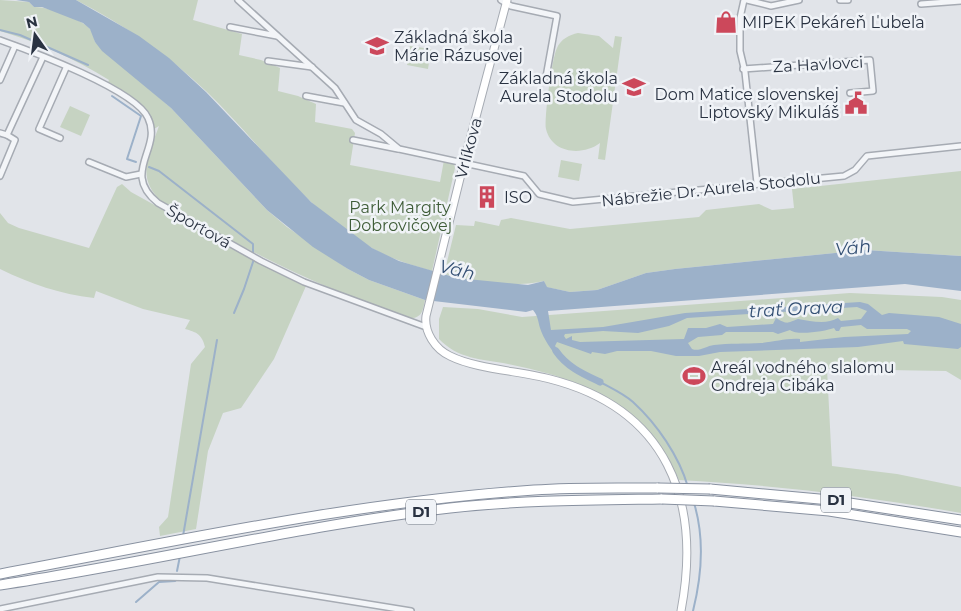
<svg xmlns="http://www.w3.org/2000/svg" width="961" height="611" font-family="Montserrat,sans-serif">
<rect width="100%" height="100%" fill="#e1e4e9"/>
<!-- green -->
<g fill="#c6d3c2">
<path d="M0 0 29 2 34 7C47 6 84 20 91 30 93 33 94 38 95 42L171 108 267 210 287 227 348 269 369 280 425 300C423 310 422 318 411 318 322 290 242 248 162 202 135 178 149 154 159 126L149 132C147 108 124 98 106 86L109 80C75 59 38 42 0 31Z"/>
<path d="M76 0H198L193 20 242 34 239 55 261 60 280 68 278 91 298 96 316 104 315 122 352 129 355 133 350 165 440 182 444 160 454 164 455 168 432 271C412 265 390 259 372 248 305 210 261 144 207 92 167 54 124 25 76 0Z"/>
<path d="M578 33 599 36 613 48 615 36 622 37 605 160 598 159 600 143C583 156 552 154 546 129 544 119 552 57 557 48 561 39 569 35 578 33Z"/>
<path d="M410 46 431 49 428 69 407 65Z"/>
<path d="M70 106 90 115 81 136 60 127Z"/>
<path d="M561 160 582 164 579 181 558 177Z"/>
<path d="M961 171V256L865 250 675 269 646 273 597 290 570 292 546 287 544 281C513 288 474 283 444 274L456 225 474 226 475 221 499 226 501 220 511 218 570 229 699 217 706 210 759 204 772 210 794 208 792 189Z"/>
<path d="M122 184 131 192 272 270 306 286 274 359 241 408 223 413 208 451 196 529 160 536 159 527 168 517 191 364 205 347C202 334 196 332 185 329L190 320 143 309 96 291 94 298C60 294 31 284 0 269V213L8 223 19 228 89 248 117 187Z"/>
<path d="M850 293 942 297 961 300V380L946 371 827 369 832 466 897 474 961 487V513C867 496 774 485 679 480 647 405 583 379 508 364 481 359 458 359 439 339V319L443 307 478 309 522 317Z"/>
</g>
<!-- water -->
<path fill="#9cb1c9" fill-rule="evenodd" d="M16 0H76L139 36 169 58 206 92 311 202 372 248 399 261 457 278 528 285 544 281 547 287 570 292 597 290 646 273 675 269 865 250 961 256V291L905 284 548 311 551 330 603 327 685 313 860 302 868 304 882 315 889 313 939 317 961 324V347L958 349 904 344 903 341 858 347 720 352 699 356H676L651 351H617L605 354 592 352 591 354 557 342 555 346 564 357 558 358C552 351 543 338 540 328 538 321 538 316 533 310L526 312 425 300 369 280 348 269 313 247 267 210 171 108 102 51 95 42 90 29 83 23 42 7H34L29 2ZM857 307 867 311 861 319 841 321 838 318C826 325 811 321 798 319 787 323 788 325 776 318L773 324 727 327 720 324 706 328H688L684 339 580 342 572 340V336L566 339 564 336 565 334 603 331 638 333 669 326 687 318ZM861 325 867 329H907L911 331 908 334 844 337 800 342V339C786 338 775 342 761 343 745 344 729 343 714 345 706 346 699 352 692 349L688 343 698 337 722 335 726 332H773L778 334 790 330C797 336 826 331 834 328L836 331H839L841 327Z"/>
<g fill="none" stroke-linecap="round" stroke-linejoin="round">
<!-- stream -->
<g stroke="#9cb1c9" stroke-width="2">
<path d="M0 30 20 35 88 65"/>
<path d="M112 96 141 116 127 159 136 162"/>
<path d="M149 167 159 171 253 244V254"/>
<path d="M234 313 244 289 254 259"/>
<path d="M600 382C611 388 624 394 633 402 657 424 679 456 688 487"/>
<path d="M183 536 217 340"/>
<path d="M177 571 180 556"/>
<path d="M136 602 159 582 175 581 176 580"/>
<path d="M693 611C702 575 705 539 694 503"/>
</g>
<!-- canal -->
<path stroke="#9cb1c9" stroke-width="7" d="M556 351C567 367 583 374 600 382"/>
<defs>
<g id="street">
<path d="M238 0 335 88 356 120 381 134 399 149 524 176 539 194 573 202 844 176 855 170 867 156 961 146"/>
<path d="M501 0 511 6 557 16 546 77"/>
<path d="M744 0 740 18V51L745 72 757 183"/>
<path d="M747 0 771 6 799 0"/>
<path d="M840 0H848"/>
<path d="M921 4 961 1"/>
<path d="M230 27 277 36"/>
<path d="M0 40C31 51 136 90 148 118 163 149 120 172 158 203L261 261 304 282 426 327"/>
<path d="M268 61 312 67"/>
<path d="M743 69 870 60 873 91 850 93"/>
<path d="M0 80 15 46"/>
<path d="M306 96 344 103"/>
<path d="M0 133 7 135"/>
<path d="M60 138 39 129 66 68"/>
<path d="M353 140 398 149"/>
<path d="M89 162 126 177 141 174"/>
<path d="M0 176 15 140 7 135 43 57"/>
<path d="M0 609 158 577 207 578 411 611"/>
</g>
<path id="secondary" d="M507 0 464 162 426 316C424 332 435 349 450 356 476 369 520 371 550 379 667 409 702 500 681 611"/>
<g id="highway">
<path d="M710 489 830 500 961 520"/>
<path d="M714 501 829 511 961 532"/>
<path d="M0 574C177 541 354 502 534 490 575 487 617 488 658 488"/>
<path d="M0 585C151 562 299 526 450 508 521 500 591 500 662 499"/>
</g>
</defs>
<!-- street casing -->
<use href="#street" stroke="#a6abb3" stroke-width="8"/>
<!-- secondary casing -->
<use href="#secondary" stroke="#a6abb3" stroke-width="9"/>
<!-- highway casing -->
<use href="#highway" stroke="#8891a0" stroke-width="11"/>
<!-- street -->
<use href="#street" stroke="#f3f5f8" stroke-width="5"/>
<!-- secondary -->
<use href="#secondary" stroke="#fff" stroke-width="7"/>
<!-- highway -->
<use href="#highway" stroke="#fff" stroke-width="9"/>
<defs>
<g id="highway-bridge">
<path d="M658 488 710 489"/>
<path d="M662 499 714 501"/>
</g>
</defs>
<!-- highway-bridge casing -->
<use href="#highway-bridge" stroke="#8891a0" stroke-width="11" stroke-linecap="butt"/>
<!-- highway-bridge -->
<use href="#highway-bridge" stroke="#fff" stroke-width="9"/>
</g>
<!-- icons -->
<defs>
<symbol id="shop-bare" viewBox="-9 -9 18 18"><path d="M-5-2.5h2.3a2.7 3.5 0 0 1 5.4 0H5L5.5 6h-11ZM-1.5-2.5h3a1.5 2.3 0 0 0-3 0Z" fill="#cc485b" stroke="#f0f3f7" stroke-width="2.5" paint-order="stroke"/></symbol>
<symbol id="school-bare" viewBox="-9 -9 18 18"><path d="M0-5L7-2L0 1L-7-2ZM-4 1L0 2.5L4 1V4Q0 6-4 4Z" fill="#cc485b" stroke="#f0f3f7" stroke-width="2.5" paint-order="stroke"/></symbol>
<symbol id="civic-bare" viewBox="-9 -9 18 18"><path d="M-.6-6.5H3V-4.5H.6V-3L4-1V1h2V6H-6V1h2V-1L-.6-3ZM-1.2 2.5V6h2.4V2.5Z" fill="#cc485b" stroke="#f0f3f7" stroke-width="2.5" paint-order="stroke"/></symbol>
<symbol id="building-bare" viewBox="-9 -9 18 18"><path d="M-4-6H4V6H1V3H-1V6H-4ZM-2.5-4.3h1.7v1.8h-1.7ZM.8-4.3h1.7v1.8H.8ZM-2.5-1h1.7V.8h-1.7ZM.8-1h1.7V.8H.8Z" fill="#cc485b" stroke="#f0f3f7" stroke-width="2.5" paint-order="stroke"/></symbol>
<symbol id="stadium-bare" viewBox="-9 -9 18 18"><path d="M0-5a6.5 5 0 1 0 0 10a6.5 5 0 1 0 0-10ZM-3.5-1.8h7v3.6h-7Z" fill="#cc485b" stroke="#f0f3f7" stroke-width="2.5" paint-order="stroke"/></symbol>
</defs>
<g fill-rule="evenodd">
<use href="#shop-bare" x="710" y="6" width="32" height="32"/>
<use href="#school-bare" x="361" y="30" width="32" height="32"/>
<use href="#school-bare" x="618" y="71" width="32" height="32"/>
<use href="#civic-bare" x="840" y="87" width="32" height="32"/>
<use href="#building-bare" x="471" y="181" width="32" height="32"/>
<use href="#stadium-bare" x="678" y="360" width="32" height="32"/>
</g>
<g text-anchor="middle" stroke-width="5" stroke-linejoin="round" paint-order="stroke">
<!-- shield labels -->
<g fill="#f0f3f7" stroke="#656c78" stroke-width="1">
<rect x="821" y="487.5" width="30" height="25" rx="4"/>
<rect x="406" y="499.5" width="30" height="25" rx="4"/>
</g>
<g font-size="15" font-weight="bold" fill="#293241">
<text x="836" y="505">D1</text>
<text x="421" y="517">D1</text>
</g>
<!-- poi labels -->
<g font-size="16" fill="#293241" stroke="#f0f3f7" text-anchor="start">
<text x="742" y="28">MIPEK Pekáreň Ľubeľa</text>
<text x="394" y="43">Základná škola<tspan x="394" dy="18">Márie Rázusovej</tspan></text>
<text x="618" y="84" text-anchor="end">Základná škola<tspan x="618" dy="18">Aurela Stodolu</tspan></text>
<text x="839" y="100" text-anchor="end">Dom Matice slovenskej<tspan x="839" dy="18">Liptovský Mikuláš</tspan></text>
<text x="504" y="203">ISO</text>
<text x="711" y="373">Areál vodného slalomu<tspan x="711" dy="18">Ondreja Cibáka</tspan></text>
</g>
<!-- street labels -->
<g font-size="16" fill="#293241" stroke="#f0f3f7">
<text transform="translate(818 64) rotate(-3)" y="6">Za Havlovci</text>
<text transform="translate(468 148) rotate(-75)" y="6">Vrlíkova</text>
<text transform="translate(711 189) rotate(-6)" y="6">Nábrežie Dr. Aurela Stodolu</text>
<text transform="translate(199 226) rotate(30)" y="6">Športová</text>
</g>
<!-- park labels -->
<g font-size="16" fill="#3e5c37" stroke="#f0f3f7">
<text x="400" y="213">Park Margity<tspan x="400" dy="18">Dobrovičovej</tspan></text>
</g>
<!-- water labels -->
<g font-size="18" font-style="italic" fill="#345074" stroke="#f0f3f7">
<text transform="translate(853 248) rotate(-6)" y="6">Váh</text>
<text transform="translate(457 270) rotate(14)" y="6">Váh</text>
<text transform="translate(796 309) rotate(-3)" y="6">trať Orava</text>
</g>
</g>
<!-- north arrow -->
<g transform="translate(35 35) rotate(346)" stroke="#f0f3f7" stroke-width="4" paint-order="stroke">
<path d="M0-4L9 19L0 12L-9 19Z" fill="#293241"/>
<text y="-8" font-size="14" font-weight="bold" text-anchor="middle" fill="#293241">N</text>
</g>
</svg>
